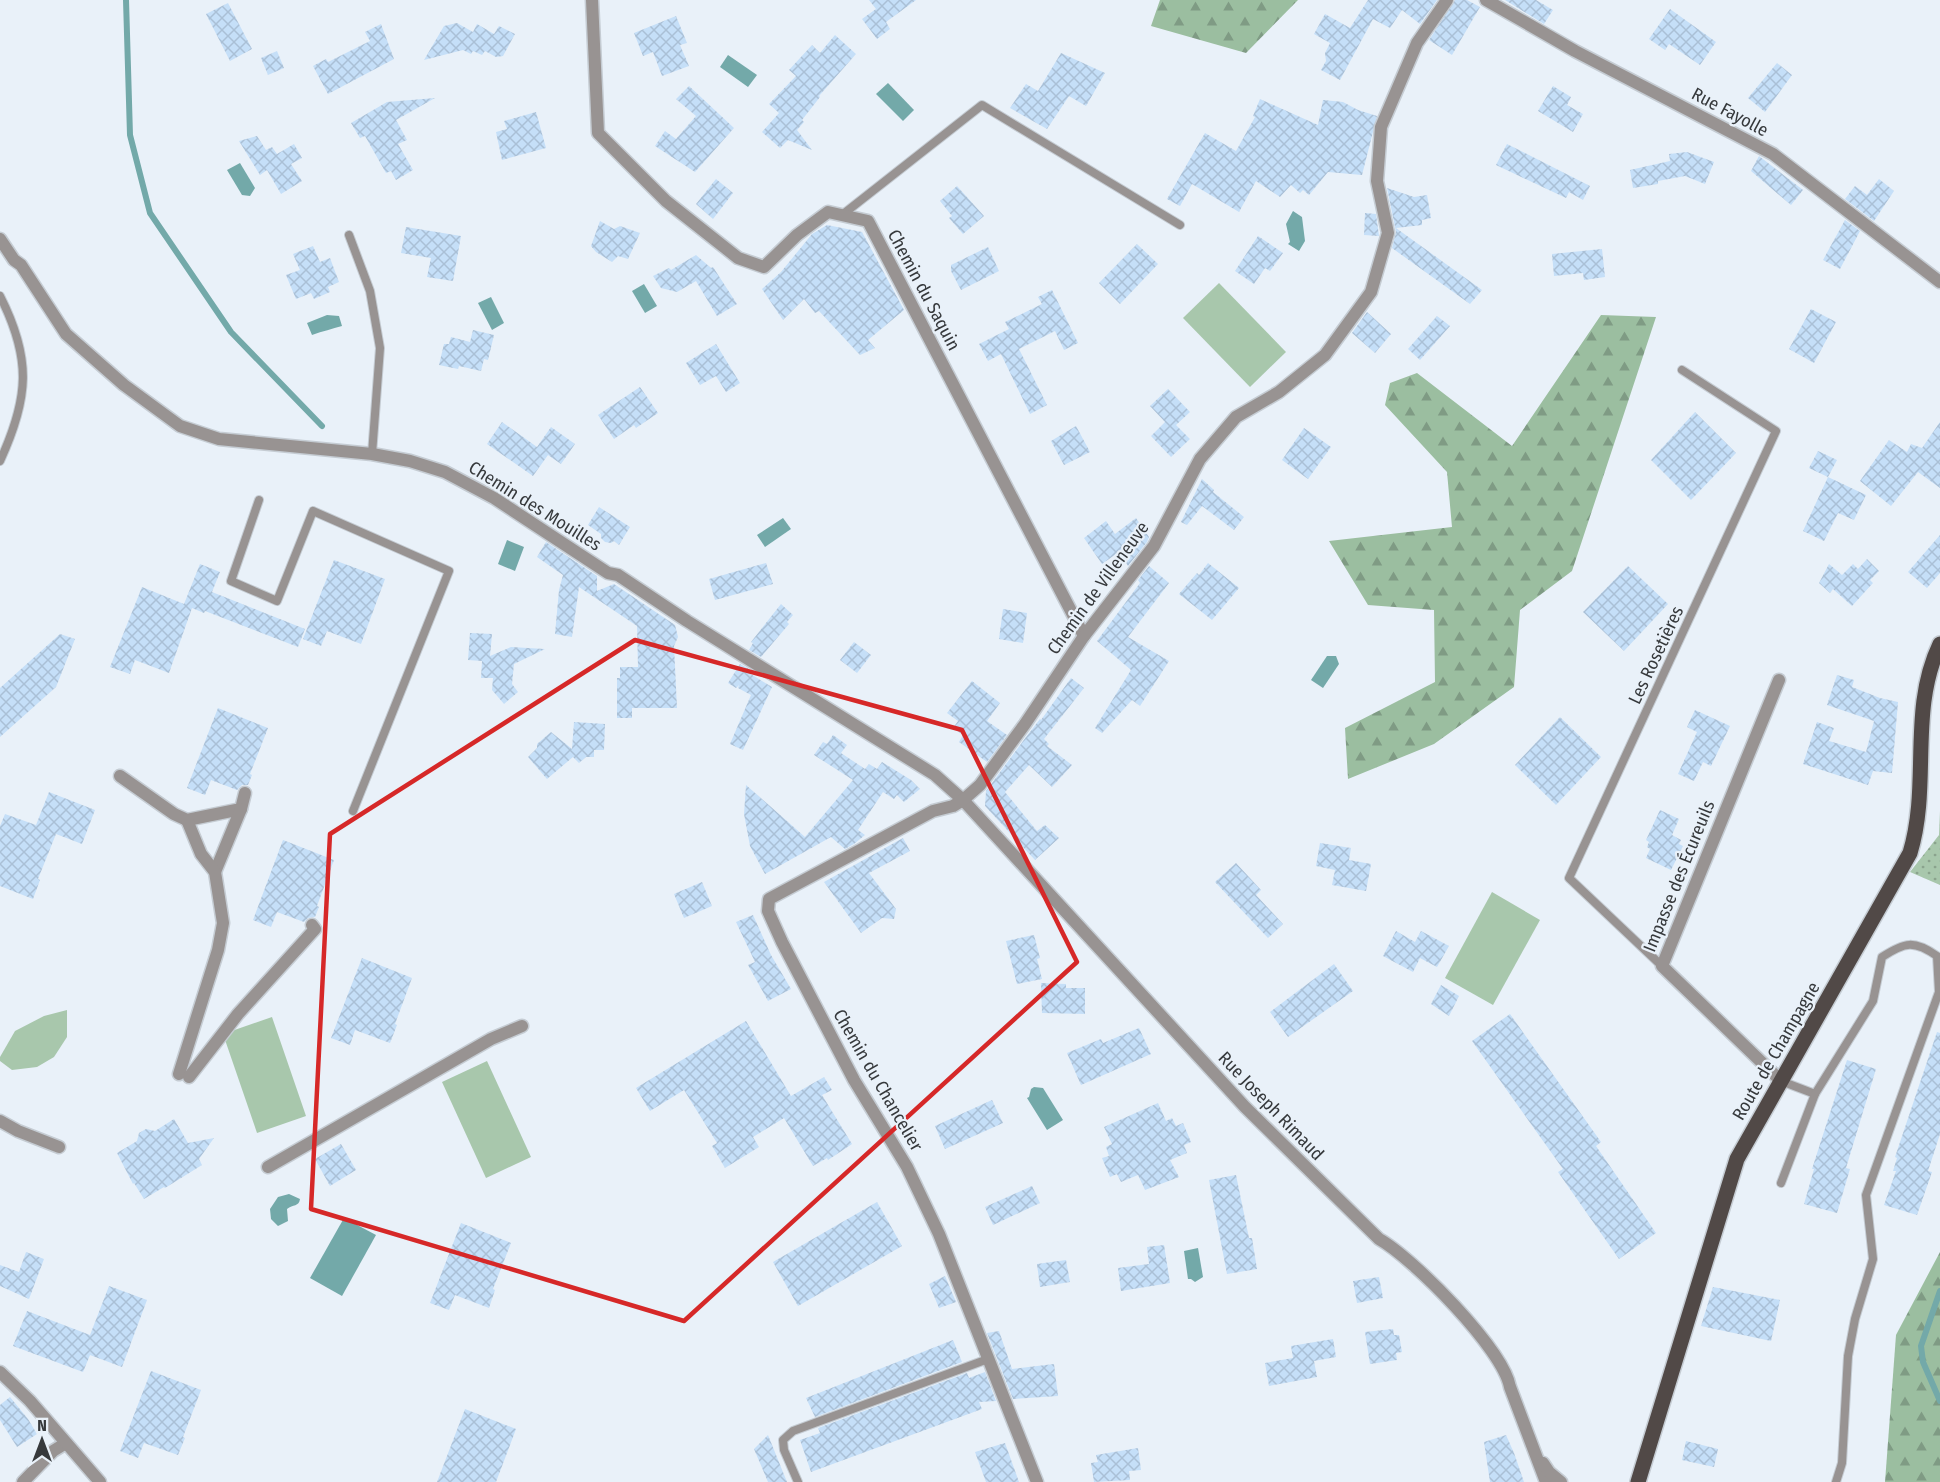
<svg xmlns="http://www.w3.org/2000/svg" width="1940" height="1482" font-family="'Fira Sans Condensed',sans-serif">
<defs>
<pattern id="grass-dots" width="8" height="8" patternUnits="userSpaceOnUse" patternTransform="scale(1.5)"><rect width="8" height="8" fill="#a8c7ac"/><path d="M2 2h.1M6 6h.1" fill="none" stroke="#8aa38d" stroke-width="1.8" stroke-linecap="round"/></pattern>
<pattern id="forest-firs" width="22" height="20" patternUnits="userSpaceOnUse" patternTransform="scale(1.5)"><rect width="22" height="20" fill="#9bbea0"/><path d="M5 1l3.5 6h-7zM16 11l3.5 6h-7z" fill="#7f9b84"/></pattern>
<pattern id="building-cross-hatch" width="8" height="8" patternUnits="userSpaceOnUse" patternTransform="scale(1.5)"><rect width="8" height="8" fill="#c5dff8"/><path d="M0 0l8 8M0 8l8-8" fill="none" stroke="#aac0d6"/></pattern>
</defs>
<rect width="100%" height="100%" fill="#e9f1f9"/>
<!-- grass -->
<path fill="url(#grass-dots)" d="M1940 811V885L1910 872 1939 835Z"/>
<!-- forest -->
<g fill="url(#forest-firs)">
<path d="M1160 0H1298L1246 53 1151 26Z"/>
<path d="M1601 315 1656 317 1572 571 1520 610 1514 687 1434 744 1348 779 1345 728 1435 682 1434 610 1368 605 1329 541 1452 527 1447 472 1385 405 1390 383 1417 373 1512 446Z"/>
<path d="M1940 1252V1482H1885L1896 1335Z"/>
</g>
<!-- park -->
<g fill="#a8c7ac">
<path d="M1219 283 1286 352 1250 387 1183 318Z"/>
<path d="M1492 892 1540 920 1493 1005 1445 978Z"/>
<path d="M67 1010V1037L54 1057 37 1067 12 1070 0 1061V1057L15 1031 44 1016Z"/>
<path d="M272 1017 306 1116 257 1133 223 1034Z"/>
<path d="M487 1061 531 1157 486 1178 442 1082Z"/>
</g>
<!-- water -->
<g fill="#73a9a9">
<path d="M728 55 757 75 748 87 720 67Z"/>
<path d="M888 83 914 110 903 121 876 94Z"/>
<path d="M240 163 255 188 250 196 242 195 227 170Z"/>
<path d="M1293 211 1302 217 1305 241 1299 251 1288 244 1290 242 1286 224Z"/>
<path d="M644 284 657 306 645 313 632 291Z"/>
<path d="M491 297 504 323 492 330 478 303Z"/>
<path d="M327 315 339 316 342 326C332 329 323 331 312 335L307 323Z"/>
<path d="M783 518 791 529 765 547 757 535Z"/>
<path d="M507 540 524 547 515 571 498 564Z"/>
<path d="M1327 656H1336L1339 664 1323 688 1311 680Z"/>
<path d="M1034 1087 1043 1088 1063 1120 1047 1130 1027 1098 1029 1097 1031 1089Z"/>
<path d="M289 1194 300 1199C299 1207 293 1204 287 1209L288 1221 278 1226 271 1219 270 1209 278 1197Z"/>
<path d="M344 1218 376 1235 342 1296 310 1278Z"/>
<path d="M1198 1248 1203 1277 1195 1282 1191 1279H1188L1184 1251Z"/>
</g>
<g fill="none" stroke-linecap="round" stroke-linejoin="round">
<!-- stream -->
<g stroke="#73a9a9" stroke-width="6">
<path d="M126 0 130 135 150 213 231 332 322 426"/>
<path d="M1940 1291 1921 1346 1923 1362 1940 1401"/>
</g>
</g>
<!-- building -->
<g fill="url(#building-cross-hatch)">
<path d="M869 0H916L886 22 890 29 877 39 862 19 876 9Z"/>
<path d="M1368 0H1437L1420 24 1402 10 1390 28 1373 19 1340 80 1321 70 1326 61 1325 53 1330 43 1314 34 1325 14 1350 28Z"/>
<path d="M1455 0H1467L1480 7 1452 55 1429 40Z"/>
<path d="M1505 0H1536L1553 10 1544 24Z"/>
<path d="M228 3 252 49 230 61 206 14Z"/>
<path d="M1670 9 1716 42 1700 65 1669 44 1665 50 1649 39Z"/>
<path d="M676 16 687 43 680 45 689 66 662 76 653 52 643 56 634 33Z"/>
<path d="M457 23 473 32 477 24 494 34 499 26 515 34 503 56 496 57 485 51 482 55 473 51 471 54 463 50 424 60 444 26Z"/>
<path d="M381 24 394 59 328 94 313 66 326 59 328 62 370 41 365 32Z"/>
<path d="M835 35 856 54 819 96 820 97 802 120 804 122 797 130 812 150 788 140 780 148 762 132 779 113 769 104 796 76 789 70 812 45 820 53Z"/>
<path d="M277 51 284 68 268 75 261 58Z"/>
<path d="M1061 53 1105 73 1086 106 1069 96 1047 129 1010 108 1026 84 1038 91Z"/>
<path d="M1777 63 1792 75 1765 112 1748 98Z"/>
<path d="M689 86 734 128 695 172 655 146 665 131 676 139 696 116 676 99Z"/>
<path d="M1553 86 1571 97 1567 105 1583 114 1573 132 1538 111Z"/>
<path d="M435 98 396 120 407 140 398 144 413 170 396 180 391 171 386 173 365 136 360 138 351 123 387 102Z"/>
<path d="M1260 99 1318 125 1323 100 1343 102 1358 110 1377 116 1362 175 1328 172 1309 195 1303 190 1300 193 1291 185 1280 197 1256 181 1239 212 1192 184 1180 206 1167 199 1205 133 1236 151 1255 117 1253 116Z"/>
<path d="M536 112 546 148 502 160 496 132 507 129 504 121Z"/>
<path d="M257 136 266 150 272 147 277 154 294 144 302 158 291 164 302 181 281 194 267 170 260 175 239 141Z"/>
<path d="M1507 144 1590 186 1583 200 1569 192 1566 198 1496 165Z"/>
<path d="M1687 152 1714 162 1705 184 1685 176 1658 181V184L1633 188 1630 170 1670 161 1669 154Z"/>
<path d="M1759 156 1803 190 1791 205 1751 171Z"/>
<path d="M716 179 733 193 713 219 696 204Z"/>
<path d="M1879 179 1894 191 1874 221 1845 199 1855 186 1867 195Z"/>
<path d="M957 186 984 216 963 234 949 218 952 216 940 201Z"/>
<path d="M1387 188 1414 197 1427 195 1431 218 1422 220V225L1396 228 1482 290 1470 304 1392 248 1396 232Z"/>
<path d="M1365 213 1376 214 1379 236 1364 235Z"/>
<path d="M1845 220 1860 231 1840 269 1823 260Z"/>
<path d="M600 221 614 229 620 226 640 233 628 259 618 256 612 262 596 252 591 246Z"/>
<path d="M827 225 862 232 904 310 868 340 875 348 860 355 819 311 815 313 804 299 783 320 762 289 781 272 812 234Z"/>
<path d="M406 227 461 236 453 281 427 277 431 258 401 253Z"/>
<path d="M1258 236 1283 253 1270 271 1265 268 1254 284 1235 271Z"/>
<path d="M1137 244 1158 264 1120 304 1099 283Z"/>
<path d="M313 246 320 262 330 258 339 282 328 287 330 292 314 299 311 293 296 299 286 275 300 270 293 254Z"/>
<path d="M988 247 999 271 961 290 951 271V265Z"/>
<path d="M1602 249 1605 277 1584 280 1583 273 1554 276 1552 254Z"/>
<path d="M696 255 711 268 713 267 737 304 717 316 696 281 677 292 661 288 653 276 669 268 671 270Z"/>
<path d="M1052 290 1078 343 1064 350 1055 331 1019 349 1047 405 1030 414 1001 354 988 361 979 344 1009 329 1005 322 1042 304 1038 297Z"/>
<path d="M1811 309 1836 322 1814 363 1789 349Z"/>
<path d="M1367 312 1391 334 1375 353 1352 333Z"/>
<path d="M1437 316 1450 326 1420 360 1408 349Z"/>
<path d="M473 330 494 335 488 360 484 359 481 371 459 366 458 369 439 365 444 344H449L451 337 470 342Z"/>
<path d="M716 344 740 383 726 392 716 376 700 385 686 363Z"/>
<path d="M640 387 658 413 636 428 634 425 614 439 598 415Z"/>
<path d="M1168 389 1190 412 1176 425 1190 439 1171 457 1151 436 1165 422 1150 406Z"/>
<path d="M1695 412 1736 453 1691 500 1651 460Z"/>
<path d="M502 422 537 447 551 427 575 444 561 464 548 455 533 476 487 444Z"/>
<path d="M1940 422V488L1918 472 1891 506 1860 481 1889 440 1907 452 1911 444 1922 448Z"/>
<path d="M1076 426 1090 452 1064 465 1051 441Z"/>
<path d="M1304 428 1331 447 1308 479 1282 460Z"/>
<path d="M1818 451 1837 460 1828 477 1809 468Z"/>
<path d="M1828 477 1866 495 1854 520 1838 513 1824 541 1803 531Z"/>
<path d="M1202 479 1214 490 1213 492 1244 517 1234 530 1202 506 1187 525 1181 522Z"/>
<path d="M599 507 630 527 619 545 614 541 611 543 605 542 601 538V534L588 525Z"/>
<path d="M1136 518 1149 537 1147 542 1128 566 1119 552 1102 564 1084 538 1106 521 1115 534Z"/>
<path d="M1940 535V573L1927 588 1908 572Z"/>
<path d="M546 542 597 576V591L614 584 675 625 678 637 674 646 677 708H632V718H617V678H620V667H638L637 626 579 587 572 637 555 634 559 590 563 575 537 557Z"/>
<path d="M1867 559 1879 571 1870 580 1873 583 1852 606 1833 589 1830 593 1819 583 1829 564 1842 575 1853 564 1858 569Z"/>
<path d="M334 560 385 579 361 644 327 631 321 646 303 639Z"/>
<path d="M766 563 773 584 715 600 709 579Z"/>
<path d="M1208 563 1239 588 1212 620 1179 594 1197 573 1199 575Z"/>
<path d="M200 564 220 572 212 592 305 629 298 647 205 611 204 613 192 608 169 673 135 660 130 674 110 667 142 587 184 604Z"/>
<path d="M1149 566 1169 583 1128 637 1169 661 1140 706 1132 700 1102 733 1095 728 1131 670 1097 641 1140 583 1138 580Z"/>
<path d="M1628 566 1668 604 1624 651 1583 612Z"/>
<path d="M781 604 793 615 787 622 789 624 761 657 749 650 753 643 751 642Z"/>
<path d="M1003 609 1027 613 1023 643 999 639Z"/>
<path d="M470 633 492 634 490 656 511 647 545 649 514 664 512 684 518 692 504 704 492 690 493 678H481L482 661 468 660Z"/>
<path d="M60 634 75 639 56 687 0 737V688Z"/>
<path d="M854 642 871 655 857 673 840 660Z"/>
<path d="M740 664 751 670 749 673 772 687 743 750 730 744 751 695 738 688 739 685 736 688 728 683Z"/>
<path d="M1837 675 1854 680 1852 687 1880 698 1898 702 1892 773 1873 771 1868 785 1803 764 1817 722 1834 728 1829 741 1866 752 1874 721 1827 705Z"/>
<path d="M1071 678 1084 688 1044 739 1049 744 1047 746 1072 765 1052 787 1029 765 1005 792 1037 831 1045 825 1059 838 1035 860 985 806 986 791 1026 737 1040 719 1041 720Z"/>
<path d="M972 681 1000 703 987 721 1007 735 987 762 959 742 963 735 953 728 958 721 947 713Z"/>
<path d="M218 708 268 728 250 774 252 775 248 785H242L237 790 211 780 205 795 187 788Z"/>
<path d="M1695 710 1730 726 1711 766 1703 762 1694 781 1678 774 1697 732 1687 727Z"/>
<path d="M1560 717 1601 757 1556 805 1515 765Z"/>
<path d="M574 722 605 724 604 750H594V757H586L579 763 573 757 547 779 528 757 537 748V744L551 732 572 749Z"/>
<path d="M833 735 847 745 841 753 865 769 869 764 877 769 882 762 911 780 920 789 904 802 897 795 894 799 883 792 858 830 865 835 854 844 845 849 831 837 765 874 750 846 744 814 746 785 805 837 853 780 814 755 823 742 827 744Z"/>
<path d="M49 792 95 810 82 844 56 834 38 879 40 880 33 899 0 886V826L5 814 36 825Z"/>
<path d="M1660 810 1679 819 1672 835 1681 840 1679 844 1683 846 1671 870 1646 858 1650 849 1647 847 1649 842 1646 840Z"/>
<path d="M903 838 910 851 869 873 896 909 894 919 882 918 861 933 824 882Z"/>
<path d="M283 840 334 860 317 906 319 907 315 917 308 918 304 922 277 912 271 927 253 920Z"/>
<path d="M1320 843 1351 848 1349 860 1371 864 1366 891 1332 885 1335 870 1316 866Z"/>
<path d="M1236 863 1261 890 1256 895 1283 924 1268 938 1215 882Z"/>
<path d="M702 882 712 906 684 918 674 894Z"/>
<path d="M753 915 771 955 791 989 768 1001 748 965 755 962 736 922Z"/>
<path d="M1396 931 1415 942 1421 931 1449 946 1437 967 1420 958 1413 972 1383 956Z"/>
<path d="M1034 935 1040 958 1037 959 1042 979 1017 984 1006 941Z"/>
<path d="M362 958 412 978 395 1024 397 1025 390 1043 355 1030 350 1045 331 1038Z"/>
<path d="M1334 964 1353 991 1288 1037 1270 1012Z"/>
<path d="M1041 983 1066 984V988H1085V1014L1042 1013Z"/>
<path d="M1441 985 1459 996 1449 1016 1431 1004Z"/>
<path d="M1510 1014 1601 1142 1596 1146 1656 1233 1619 1259 1558 1172 1563 1169 1472 1041Z"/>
<path d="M746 1021 791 1096 824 1077 832 1090 822 1095 852 1144 828 1160 827 1158 813 1166 784 1118 753 1137 759 1147 725 1168 712 1146 717 1143 684 1090 650 1111 636 1088Z"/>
<path d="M1139 1028 1151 1054 1081 1085 1067 1053 1101 1039 1103 1043Z"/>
<path d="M1937 1032 1940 1033V1134L1928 1171 1932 1172 1917 1215 1884 1205 1896 1171H1893L1897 1158 1895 1157Z"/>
<path d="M1847 1060 1876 1069 1846 1168 1850 1169 1837 1213 1804 1204 1814 1169H1812Z"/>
<path d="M992 1100 1003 1123 945 1149 935 1126Z"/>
<path d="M1158 1103 1166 1121 1172 1118 1176 1126 1183 1123 1191 1142 1184 1145 1187 1153 1170 1160 1179 1177 1145 1190 1138 1175 1121 1182 1117 1174 1110 1177 1102 1158 1109 1156 1106 1147 1112 1144 1104 1127Z"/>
<path d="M174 1119 188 1143 214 1138 199 1159 202 1165 165 1188 164 1187 144 1199 134 1183 133 1184 117 1153 137 1141 139 1133 146 1129 155 1131Z"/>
<path d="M341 1144 356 1170 330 1186 315 1159Z"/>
<path d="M1236 1175 1249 1238H1252L1257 1269 1227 1274 1209 1180Z"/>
<path d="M1032 1186 1040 1203 993 1225 985 1207Z"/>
<path d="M877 1202 902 1246 798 1306 773 1262Z"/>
<path d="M461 1223 511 1243 493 1289 495 1290 489 1308 455 1295 449 1310 430 1303Z"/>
<path d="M1164 1245 1170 1283 1121 1291 1118 1268 1149 1264 1147 1247Z"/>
<path d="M26 1252 44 1259 29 1299 0 1286V1265L19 1272Z"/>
<path d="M1066 1260 1070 1282 1040 1287 1037 1264Z"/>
<path d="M945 1276 956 1302 939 1308 929 1284Z"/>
<path d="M1379 1277 1383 1298 1357 1303 1353 1281Z"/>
<path d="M109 1286 147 1300 122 1367 90 1355 83 1372 13 1346 27 1311 90 1335Z"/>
<path d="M1713 1287 1780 1300 1771 1341 1701 1326Z"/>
<path d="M1393 1329 1394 1335H1399L1402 1352 1396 1353 1397 1360 1370 1364 1365 1332Z"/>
<path d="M999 1331 1012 1369 1054 1364 1058 1396 1013 1399 987 1333Z"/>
<path d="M1333 1339 1336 1357 1314 1361 1317 1377 1269 1386 1265 1363 1293 1358 1291 1346Z"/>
<path d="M953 1340 962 1362 815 1417 806 1398Z"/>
<path d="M151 1371 201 1390 183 1437 185 1438 178 1455 144 1443 138 1458 120 1451Z"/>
<path d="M985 1372 996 1401 979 1402 982 1409 811 1472 800 1440 820 1433 818 1428 967 1373 969 1378Z"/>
<path d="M10 1397 28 1419 37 1434 17 1447 0 1420V1405Z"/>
<path d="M465 1409 516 1429 496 1482H437Z"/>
<path d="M768 1435 787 1482H768L754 1449Z"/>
<path d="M1506 1435 1514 1453 1524 1482H1490L1484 1442Z"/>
<path d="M1686 1441 1718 1449 1714 1467 1682 1460Z"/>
<path d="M1005 1443 1019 1482H986L975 1452Z"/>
<path d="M1138 1448 1141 1470 1129 1471 1130 1480 1094 1482 1091 1463 1098 1462 1096 1455Z"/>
</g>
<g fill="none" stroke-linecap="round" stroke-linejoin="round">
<defs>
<g id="service">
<path d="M842 215 982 105 1180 225"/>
<path d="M349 235 370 291 380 348 372 454"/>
<path d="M0 296C32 359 29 398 0 461"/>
<path d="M259 500 231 581 277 601 313 511 449 571 353 811"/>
<path d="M1662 966 1569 878 1776 431 1682 370"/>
<path d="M1781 1081 1815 1094"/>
<path d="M1781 1183 1815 1094 1873 1001 1882 957C1905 942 1914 940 1937 956L1939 992 1866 1195 1873 1259 1855 1319 1848 1356 1842 1463 1836 1482"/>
<path d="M798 1482 784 1450 783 1440 793 1431 988 1359"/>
</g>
<g id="pedestrian">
<path d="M120 776 174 814 187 820 241 809 245 793"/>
<path d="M215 872 241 809"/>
<path d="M179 1074 218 950 223 923 215 872 201 854 187 820"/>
<path d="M189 1077 238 1014 315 929 312 925"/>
<path d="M0 1121 18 1131 59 1147"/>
<path d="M268 1167 491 1039 522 1026"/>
</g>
<g id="minor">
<path d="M592 0 598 133 666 201 738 258 764 267 797 235 828 212 868 221 1084 636"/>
<path d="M1486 0 1575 51 1773 154 1940 282"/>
<path d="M0 239 14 260 21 265 66 334 124 385 180 426 219 439 372 454 410 461 445 472 494 498 608 573 618 575 687 621 935 775 963 800 1245 1107 1379 1239C1413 1258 1503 1349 1510 1387L1546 1482"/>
<path d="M1779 680 1662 966 1781 1081"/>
<path d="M1543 1463 1549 1472 1561 1482"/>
<path d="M23 1482 53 1451 66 1443"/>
<path d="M1037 1482 939 1234 907 1167 854 1080 782 942 768 911 769 899 933 811 953 806 963 800 980 785 1025 724 1084 636 1154 546 1200 459 1236 417 1279 392 1325 355 1371 292 1388 233 1377 181 1381 127 1417 43 1447 0"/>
</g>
<path id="tertiary" d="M0 1372 30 1401 100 1482"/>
<path id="primary" d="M1638 1482 1737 1159 1910 853C1931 784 1908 711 1940 644"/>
</defs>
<!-- service casing -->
<use href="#service" stroke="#c5ccd3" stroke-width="10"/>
<!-- pedestrian casing -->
<use href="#pedestrian" stroke="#c5ccd3" stroke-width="15"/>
<!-- minor casing -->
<use href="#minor" stroke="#c5ccd3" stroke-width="15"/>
<!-- tertiary casing -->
<use href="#tertiary" stroke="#c5ccd3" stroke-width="15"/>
<!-- primary casing -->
<use href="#primary" stroke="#c5ccd3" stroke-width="18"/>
<!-- service -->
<use href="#service" stroke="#989392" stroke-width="8"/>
<!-- pedestrian -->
<use href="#pedestrian" stroke="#989392" stroke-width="12"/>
<!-- minor -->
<use href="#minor" stroke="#989392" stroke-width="12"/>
<!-- tertiary -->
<use href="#tertiary" stroke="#989392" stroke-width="12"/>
<!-- primary -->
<use href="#primary" stroke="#514947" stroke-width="15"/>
</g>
<!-- marked area -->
<path fill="none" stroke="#d62828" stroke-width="4.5" stroke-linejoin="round" d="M635 640 962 730 1077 962 684 1321 311 1209 330 834Z"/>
<g text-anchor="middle" stroke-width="4.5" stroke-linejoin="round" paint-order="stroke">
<!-- street labels -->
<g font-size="18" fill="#36393c" stroke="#e9f1f9">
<text transform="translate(1730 112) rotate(28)" y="6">Rue Fayolle</text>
<text transform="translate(924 290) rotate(62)" y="6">Chemin du Saquin</text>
<text transform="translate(535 506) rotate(32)" y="6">Chemin des Mouilles</text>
<text transform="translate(1098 588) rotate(-54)" y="6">Chemin de Villeneuve</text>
<text transform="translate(1656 655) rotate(-65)" y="6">Les Rosetières</text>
<text transform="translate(1679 876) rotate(-68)" y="6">Impasse des Écureuils</text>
<text transform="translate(1776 1051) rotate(-60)" y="6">Route de Champagne</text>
<text transform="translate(878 1080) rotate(60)" y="6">Chemin du Chancelier</text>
<text transform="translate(1271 1106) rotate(46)" y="6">Rue Joseph Rimaud</text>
</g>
</g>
<!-- north arrow -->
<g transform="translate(42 1440)" stroke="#e9f1f9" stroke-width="4.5" paint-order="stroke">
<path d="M0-4.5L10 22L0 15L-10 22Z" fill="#36393c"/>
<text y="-9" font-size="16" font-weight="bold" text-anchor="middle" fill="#36393c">N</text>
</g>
</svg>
